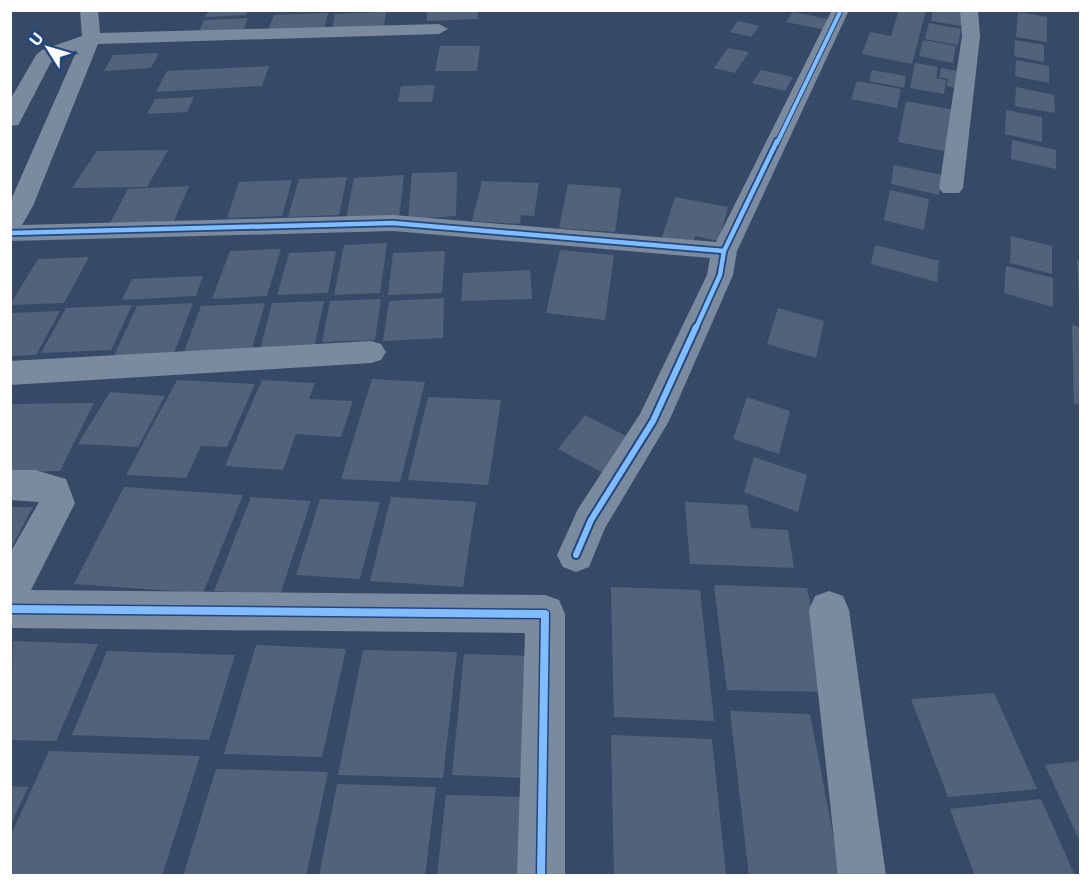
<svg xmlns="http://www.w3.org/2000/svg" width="1091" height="886" font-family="'Open Sans',sans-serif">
<rect width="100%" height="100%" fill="#364a68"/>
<!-- building -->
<g fill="#52627a">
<path d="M209 10H248L246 15 205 17Z"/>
<path d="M427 10H478V19L427 21Z"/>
<path d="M899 10H926L912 64 862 54 870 32 891 36Z"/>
<path d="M933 10 963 12 961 26 931 21Z"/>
<path d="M386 12 384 26 332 29 335 14Z"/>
<path d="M793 12 832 20 826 30 786 22Z"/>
<path d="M1018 12 1047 17V42L1016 37Z"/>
<path d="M328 13 324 28 268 30 274 15Z"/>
<path d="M248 18 244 29 199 31 204 20Z"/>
<path d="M738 21 759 26 751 37 730 32Z"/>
<path d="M929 23 961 29 958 45 925 39Z"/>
<path d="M923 40 956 46 953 63 919 56Z"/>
<path d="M1015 40 1044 45V62L1014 56Z"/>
<path d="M440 46H480L477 71H435Z"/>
<path d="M728 48 749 52 735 73 714 68Z"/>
<path d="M159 53 151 68 104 71 113 55Z"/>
<path d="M1016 60 1049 66V83L1015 76Z"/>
<path d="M915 63 938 67 936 78 946 80 944 94 910 88Z"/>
<path d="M269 66 262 86 156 92 167 71Z"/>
<path d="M941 68 962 72 961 89 947 86 948 79 939 77Z"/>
<path d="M761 70 793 77 785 91 752 83Z"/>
<path d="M872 70 906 76 904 88 869 81Z"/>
<path d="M857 81 901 89 897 108 851 99Z"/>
<path d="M435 85 432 102H398L401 86Z"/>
<path d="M1016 87 1054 95 1055 113 1015 106Z"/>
<path d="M194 97 187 112 147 114 155 99Z"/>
<path d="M906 101 954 110 949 152 898 142Z"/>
<path d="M1006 110 1042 117V142L1005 134Z"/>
<path d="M1012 140 1056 150V169L1011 159Z"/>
<path d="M168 150 147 187 72 188 97 151Z"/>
<path d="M894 165 942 175 939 195 891 184Z"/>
<path d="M457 172 456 216 408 219 412 173Z"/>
<path d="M404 175 399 217 346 219 354 178Z"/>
<path d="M347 177 339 215 288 217 299 179Z"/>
<path d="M292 180 282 216 227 218 239 182Z"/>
<path d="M482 181 539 183 534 216 521 215 520 224 472 221Z"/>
<path d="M568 184 621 188 615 232 559 228Z"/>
<path d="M189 186 173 223 109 225 128 189Z"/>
<path d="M890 190 929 199 924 230 884 220Z"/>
<path d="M675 197 728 207 719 241 695 236 692 247 661 240Z"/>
<path d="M1011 236 1052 246V274L1010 263Z"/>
<path d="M387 243 380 293 334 295 344 245Z"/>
<path d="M875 245 939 261 937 282 871 264Z"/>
<path d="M281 249 267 296 212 299 230 251Z"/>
<path d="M560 250 614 255 605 320 546 313Z"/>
<path d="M336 251 328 293 277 295 289 253Z"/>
<path d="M445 251 442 293 388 295 393 253Z"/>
<path d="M89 257 64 303 10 305 38 259Z"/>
<path d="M1077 260 1080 261V301H1079Z"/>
<path d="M1006 266 1053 278V307L1004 293Z"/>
<path d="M530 270 532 299 461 301 463 273Z"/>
<path d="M203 276 196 296 122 300 132 279Z"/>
<path d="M444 298 443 338 383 341 389 301Z"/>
<path d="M381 299 375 340 322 342 330 301Z"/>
<path d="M324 301 314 347 260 350 272 303Z"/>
<path d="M193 303 174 353 114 356 137 306Z"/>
<path d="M265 303 251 351 183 355 201 306Z"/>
<path d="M132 305 111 350 41 353 66 308Z"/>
<path d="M778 308 824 321 816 358 767 344Z"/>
<path d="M60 311 36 355 10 356V313Z"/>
<path d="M1072 325 1080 327V405L1074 403Z"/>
<path d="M372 379 425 382 400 482 341 479Z"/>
<path d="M177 380 255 384 227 447 201 446 186 478 126 475Z"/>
<path d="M262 380 315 383 309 399 353 401 341 437 296 434 283 470 225 466Z"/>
<path d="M110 392 165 396 138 447 78 444Z"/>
<path d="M428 397 501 400 488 485 408 480Z"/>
<path d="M747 397 790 411 779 454 733 439Z"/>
<path d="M94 403 60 471 10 472V404Z"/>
<path d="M585 415 630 438 605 474 558 449Z"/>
<path d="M754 457 807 475 798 512 744 492Z"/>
<path d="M124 487 243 495 203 593 74 584Z"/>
<path d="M251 497 311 501 280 595 214 591Z"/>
<path d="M391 497 476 502 463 587 370 581Z"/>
<path d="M320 499 380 502 360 579 296 575Z"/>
<path d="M685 502 747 505 751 528 788 530 794 568 690 564Z"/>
<path d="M10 507H33L10 550Z"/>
<path d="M714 585 807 588 829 692 727 690Z"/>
<path d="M611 587 700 590 714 721 614 717Z"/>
<path d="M13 641 98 644 56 741 10 740Z"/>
<path d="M256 645 346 649 322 757 224 754Z"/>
<path d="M363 650 457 652 443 778 338 775Z"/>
<path d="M107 651 235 655 209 740 72 735Z"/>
<path d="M464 654 532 656 527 778 452 775Z"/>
<path d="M994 693 1037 789 948 797 911 699Z"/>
<path d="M730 711 810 714 841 876H749Z"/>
<path d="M611 735 712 739 726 876H614Z"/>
<path d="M49 751 200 756 162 876H10V837Z"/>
<path d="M1080 761V842L1045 765Z"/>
<path d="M216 769 328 772 306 876H183Z"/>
<path d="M337 784 436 787 425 876H319Z"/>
<path d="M10 786 28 787 10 826Z"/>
<path d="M446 795 527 797 523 876H437Z"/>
<path d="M1041 799 1075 876H975L950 809Z"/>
</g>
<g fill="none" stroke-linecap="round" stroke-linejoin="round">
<!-- minor -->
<g fill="#7b8a9f" fill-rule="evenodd">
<path d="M80 10H98L100 33 439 24 448 29 439 34 98 44 33 206 22 225 393 215 716 242 832 10H849L737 251 733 275 669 421 605 528 589 567 576 572 563 567 557 555 578 509 640 414 707 275 710 258 393 231 10 241V202L77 50 51 62 21 120 18 125 10 126V100L36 55 42 50 82 36Z"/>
<path d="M960 10H978L980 36 963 188 959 193H943L939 188 962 36Z"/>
<path d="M371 341 381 344 386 352 381 360 371 363 10 385V361Z"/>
<path d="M10 470H35L66 479 75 503 31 590 545 595 559 600 565 614V876H517L525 633 10 628V553L39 502 10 500Z"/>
<path d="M829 591 843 596 849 610 886 876H838L809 610 815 596Z"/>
</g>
<defs>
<path id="cycleway-far3" d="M777 143 841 10"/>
<g id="cycleway-far2">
<path d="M10 233 393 223 724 251"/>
<path d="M696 328 720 275 724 251 777 141"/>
</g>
<path id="cycleway-far1" d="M576 555 591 520 653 421 696 327"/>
<path id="cycleway" d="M10 609 545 614 541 876"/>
</defs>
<!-- cycleway-far3 casing -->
<use href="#cycleway-far3" stroke="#21477d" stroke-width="6"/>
<!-- cycleway-far2 casing -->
<use href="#cycleway-far2" stroke="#21477d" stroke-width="8"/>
<!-- cycleway-far1 casing -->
<use href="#cycleway-far1" stroke="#21477d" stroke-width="10"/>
<!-- cycleway casing -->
<use href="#cycleway" stroke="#21477d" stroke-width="11"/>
<!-- cycleway-far3 -->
<use href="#cycleway-far3" stroke="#80bcff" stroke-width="4"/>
<!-- cycleway-far2 -->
<use href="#cycleway-far2" stroke="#80bcff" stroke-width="4.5"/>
<!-- cycleway-far1 -->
<use href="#cycleway-far1" stroke="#80bcff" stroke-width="6"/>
<!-- cycleway -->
<use href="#cycleway" stroke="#80bcff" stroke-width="8"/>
</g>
<!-- border -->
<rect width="1091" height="886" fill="none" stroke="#ffffff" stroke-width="24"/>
<!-- north arrow -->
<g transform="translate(48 48) rotate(307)" stroke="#21477d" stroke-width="4.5" paint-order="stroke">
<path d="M0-4.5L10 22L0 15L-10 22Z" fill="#ffffff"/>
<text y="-9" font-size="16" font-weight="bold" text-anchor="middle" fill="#ffffff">U</text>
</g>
</svg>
